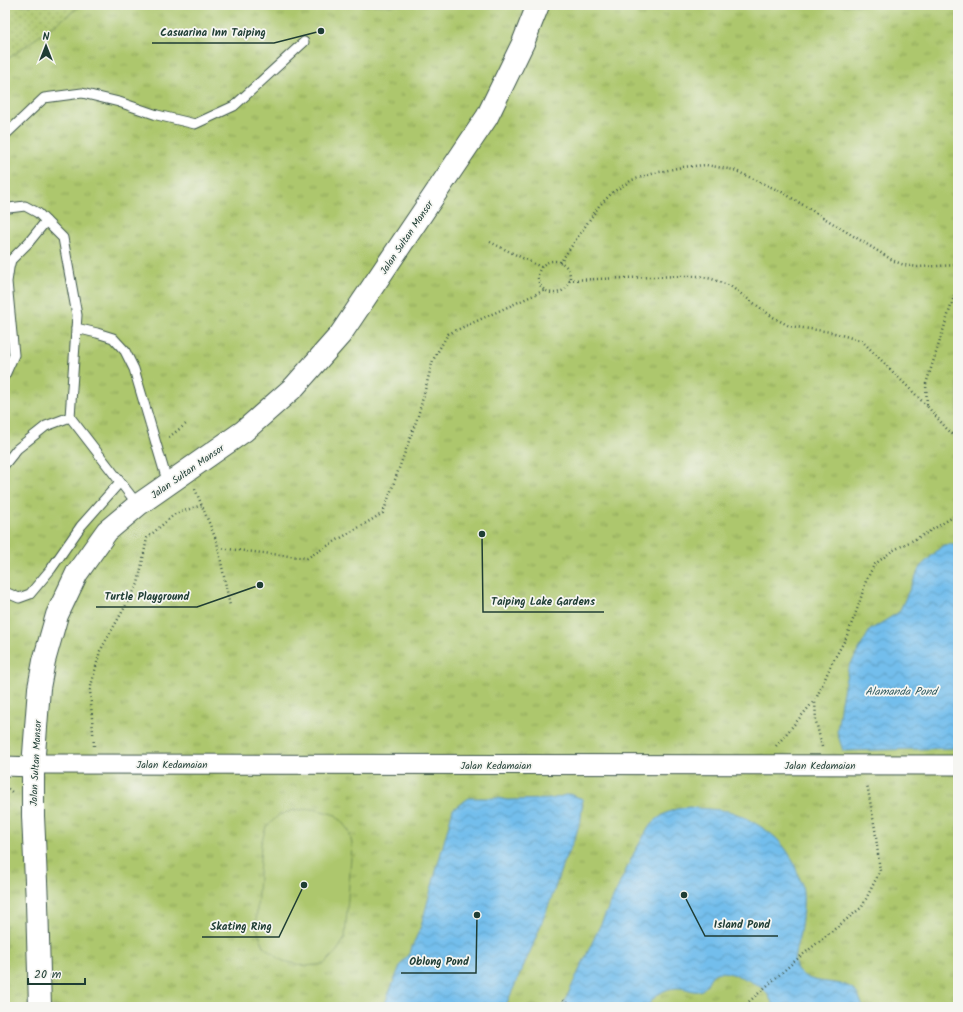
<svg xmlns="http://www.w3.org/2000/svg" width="963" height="1012" font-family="Kalam,sans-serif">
<defs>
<pattern id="grass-dots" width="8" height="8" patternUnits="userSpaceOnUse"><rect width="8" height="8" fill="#adc76d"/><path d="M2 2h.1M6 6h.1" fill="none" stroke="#8ca35a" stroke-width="1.8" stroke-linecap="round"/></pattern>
<pattern id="park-tufts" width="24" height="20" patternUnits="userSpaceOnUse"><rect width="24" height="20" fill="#adc76d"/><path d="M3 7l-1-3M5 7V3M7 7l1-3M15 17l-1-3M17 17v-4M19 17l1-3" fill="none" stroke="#8ca35a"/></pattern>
<pattern id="water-waves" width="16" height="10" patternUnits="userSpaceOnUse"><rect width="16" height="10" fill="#73beec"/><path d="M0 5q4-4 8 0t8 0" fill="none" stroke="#5e9cc0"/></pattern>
</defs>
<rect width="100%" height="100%" fill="#f6f6f2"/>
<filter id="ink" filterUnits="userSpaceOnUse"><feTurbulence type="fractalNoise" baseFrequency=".025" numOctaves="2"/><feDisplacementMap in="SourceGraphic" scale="8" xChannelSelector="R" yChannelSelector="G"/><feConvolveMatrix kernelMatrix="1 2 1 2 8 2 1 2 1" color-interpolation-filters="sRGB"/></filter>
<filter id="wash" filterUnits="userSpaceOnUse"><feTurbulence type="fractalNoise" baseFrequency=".012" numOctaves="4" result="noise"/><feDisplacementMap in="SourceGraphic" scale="16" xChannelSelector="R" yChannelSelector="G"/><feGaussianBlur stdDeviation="0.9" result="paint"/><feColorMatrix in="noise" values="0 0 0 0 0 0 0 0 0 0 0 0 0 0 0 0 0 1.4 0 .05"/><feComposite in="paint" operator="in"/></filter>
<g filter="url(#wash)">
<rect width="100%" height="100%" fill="#eee7ce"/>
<!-- grass -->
<path fill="url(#grass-dots)" stroke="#668250" d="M5 5H82L5 61Z"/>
<!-- park -->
<path fill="url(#park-tufts)" stroke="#668250" d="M82 5H958V1007H5V61Z"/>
<!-- garden -->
<path fill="#adc76d" stroke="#668250" d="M314 809 336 815 349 831 352 844 345 938 337 951 324 964 306 966 283 961 264 947 256 926 261 844 266 827 279 815 294 810Z"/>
<!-- water -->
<g fill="url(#water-waves)" stroke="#497e90">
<path d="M958 544V748L843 751 837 732 841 701 848 669 870 630 899 612 920 567 943 545Z"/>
<path d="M569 794 583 799 581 818 575 838 563 863 553 894 533 945 505 1007H384L388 995 401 964 410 952 421 926 453 809 469 798H498L507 800 551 799Z"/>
<path d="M689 807C702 809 716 809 728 811 736 813 744 817 751 821 775 834 789 847 798 874 799 877 801 881 802 885 805 901 802 918 800 933 798 943 791 960 797 969 809 987 838 978 853 989 858 993 861 1001 863 1007H774C771 1000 768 994 763 989 754 982 724 967 714 974 707 979 708 990 698 991 694 992 690 990 686 989 669 985 656 993 647 1007H562L634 853 649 827 657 819 666 813 676 809Z"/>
</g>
</g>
<g filter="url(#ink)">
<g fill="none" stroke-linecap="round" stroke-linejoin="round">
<defs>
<g id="lane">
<path d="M5 135 44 98 82 93 119 102 157 115 195 124 234 106 304 42"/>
<path d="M5 207 9 208 25 206 38 213 63 238 77 315 70 417 138 505"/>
<path d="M76 328 97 333 113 338 125 351 134 369 168 484"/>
<path d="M5 375 14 355 7 282 9 268 11 260 29 242 46 221"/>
<path d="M5 464 17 449 46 426 70 417"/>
<path d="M5 592 19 598 30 594 51 569 81 526 120 482"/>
</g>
<g id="street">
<path d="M33 764 958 765"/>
<path d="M5 766 33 767"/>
</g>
<path id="secondary" d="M40 1007 37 903 33 816V767L39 688 44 661 57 615 77 573 107 531 138 505 244 431 294 387 340 335 487 117 523 43 538 5"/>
</defs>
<!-- lane casing -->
<use href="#lane" stroke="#3e564b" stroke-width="11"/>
<!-- street casing -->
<use href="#street" stroke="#3e564b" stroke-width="21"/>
<!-- secondary casing -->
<use href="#secondary" stroke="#3e564b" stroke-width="24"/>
<!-- path -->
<g stroke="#3e564b" stroke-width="2.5" stroke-dasharray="1 3" stroke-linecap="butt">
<path d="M490 242 541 267"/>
<circle cx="554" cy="277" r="16"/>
<path d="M560 263 599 206 613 192 632 180 655 173 682 167 706 165 734 170 782 192 894 261 904 265 918 267 958 265"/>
<path d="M569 280 680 276H698L712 279 730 286 773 317 789 326 831 332 862 341 927 406"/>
<path d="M958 284 926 384 927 406 946 428 958 439"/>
<path d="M169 437 186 424"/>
<path d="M195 489 217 542 230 606"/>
<path d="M219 548 307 558 383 513 418 416 433 360 448 334 545 290"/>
<path d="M94 746 90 690 100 651 138 584 147 538 175 514 202 505"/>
<path d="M776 746 814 701"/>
<path d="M822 747 816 721 815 701 832 663 846 638 859 604 866 581 874 565 892 551 925 534 958 514"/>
<path d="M5 786 13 793"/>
<path d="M563 1000 572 1007"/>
<path d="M743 1007 796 960 862 907 880 871 875 829 867 784"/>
</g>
<!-- lane -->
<use href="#lane" stroke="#fff" stroke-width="9"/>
<!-- street -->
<use href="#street" stroke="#fff" stroke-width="19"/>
<!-- secondary -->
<use href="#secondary" stroke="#fff" stroke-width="22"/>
</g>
</g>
<g text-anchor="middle" stroke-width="3.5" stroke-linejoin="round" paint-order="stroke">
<!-- street labels -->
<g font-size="10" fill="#1f3d34" stroke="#f6f6f2">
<text transform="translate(406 237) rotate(-56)" y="4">Jalan Sultan Mansor</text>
<text transform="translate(187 471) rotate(-35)" y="4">Jalan Sultan Mansor</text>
<text transform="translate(35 763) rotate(-87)" y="4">Jalan Sultan Mansor</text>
<text x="172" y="768">Jalan Kedamaian</text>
<text x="496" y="769">Jalan Kedamaian</text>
<text x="820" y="769">Jalan Kedamaian</text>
</g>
<!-- water labels -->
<g font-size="11" font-style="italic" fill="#345d62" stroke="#f6f6f2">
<text x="901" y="695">Alamanda Pond</text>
</g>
</g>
<!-- callouts -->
<path fill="none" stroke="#1f3d34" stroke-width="1.5" d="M321 31L274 43H152M260 585L197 607H96M482 534L483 612H604M684 895L705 936H778M304 885L279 937H202M477 915L476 973H401"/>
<g fill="#1f3d34" stroke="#f6f6f2" stroke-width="1.5">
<circle cx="321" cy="31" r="4"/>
<circle cx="260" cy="585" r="4"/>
<circle cx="482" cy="534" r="4"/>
<circle cx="684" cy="895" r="4"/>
<circle cx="304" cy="885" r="4"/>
<circle cx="477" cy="915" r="4"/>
</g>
<g font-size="11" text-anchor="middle" font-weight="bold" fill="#1f3d34" stroke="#f6f6f2" stroke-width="3.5" stroke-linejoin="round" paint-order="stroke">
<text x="213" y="36">Casuarina Inn Taiping</text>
<text x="147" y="600">Turtle Playground</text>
<text x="543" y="605">Taiping Lake Gardens</text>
<text x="742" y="928">Island Pond</text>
<text x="241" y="930">Skating Ring</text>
<text x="439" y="965">Oblong Pond</text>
</g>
<!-- margin -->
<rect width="963" height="1012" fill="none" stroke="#f6f6f2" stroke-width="20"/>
<!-- north arrow -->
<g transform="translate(46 46)" stroke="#f6f6f2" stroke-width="3" paint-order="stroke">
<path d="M0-3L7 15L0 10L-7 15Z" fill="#1f3d34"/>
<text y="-6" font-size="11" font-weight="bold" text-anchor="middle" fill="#1f3d34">N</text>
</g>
<!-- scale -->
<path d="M28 978v6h57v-6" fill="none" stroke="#1f3d34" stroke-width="2"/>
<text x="34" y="978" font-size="12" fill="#1f3d34" stroke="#f6f6f2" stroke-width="3" paint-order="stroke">20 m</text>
</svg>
